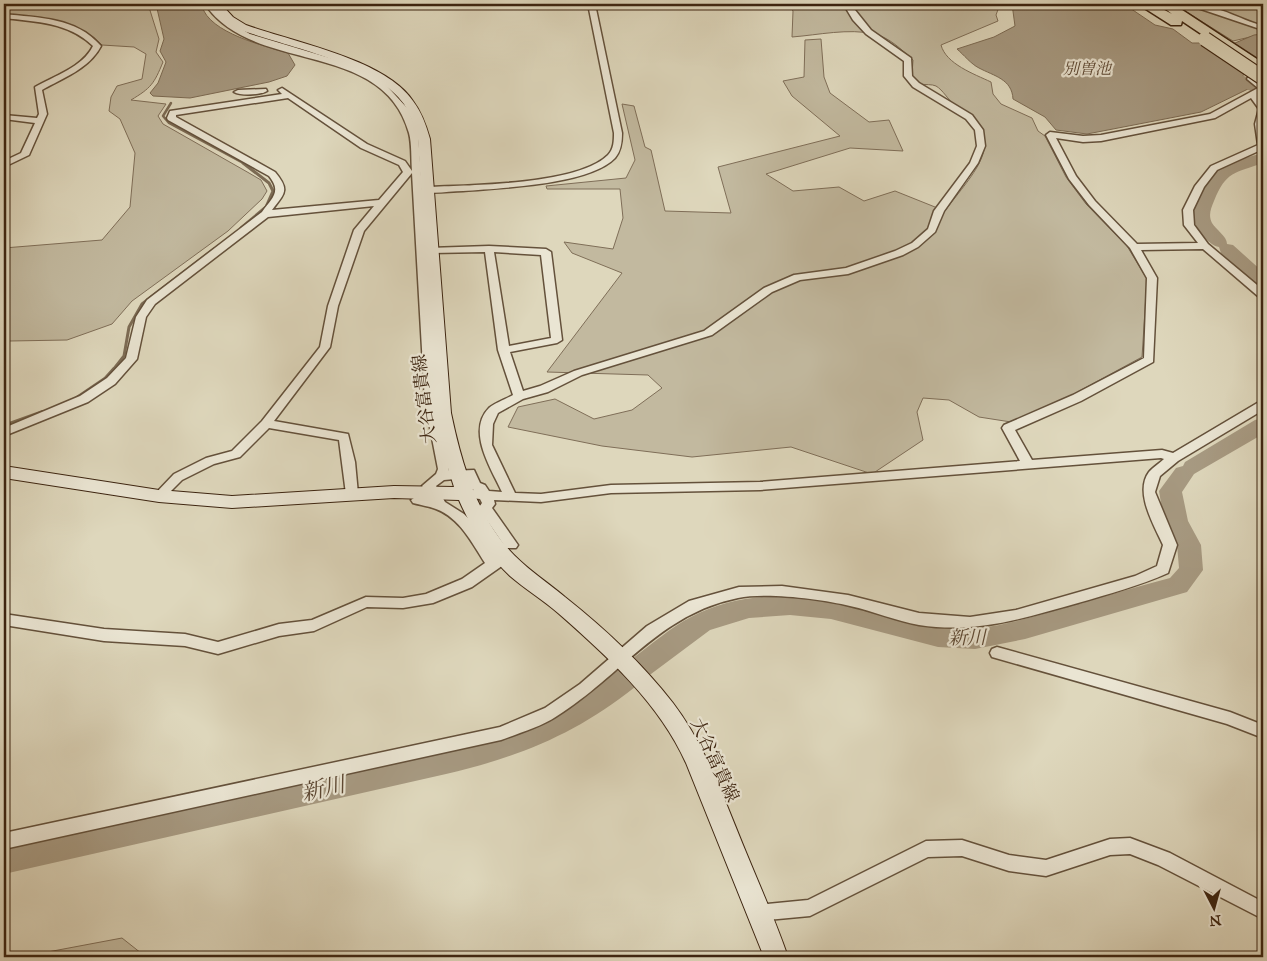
<svg xmlns="http://www.w3.org/2000/svg" width="1267" height="961" font-family="'IM FELL Great Primer','Noto Serif JP',serif">
<rect width="100%" height="100%" fill="#ded7bc"/>
<filter id="stains"><feTurbulence type="fractalNoise" baseFrequency=".004" numOctaves="4"/><feColorMatrix values="0 0 0 0 .2 0 0 0 0 .09 0 0 0 0 .02 0 0 0 .5 -.17"/></filter>
<radialGradient id="worn" r=".72"><stop offset=".6" stop-color="#630" stop-opacity="0"/><stop offset="1" stop-color="#630" stop-opacity=".3"/></radialGradient>
<!-- green -->
<g fill="#c2b99f" stroke="#7f6e58">
<path d="M4 4H148L159 39 156 52 163 62C154 84 151 88 131 100L166 104 158 116 163 124 249 173 261 180 267 191 262 199 228 231 132 301 112 324 67 340 10 341 4 339V248L102 240 130 207 135 153 120 119 109 111 111 97 117 86 142 79 146 54 134 47 102 45C77 19 40 18 5 14Z"/>
<path d="M789 4H1000L996 15 998 21 941 45C946 64 974 74 991 82L993 94 1001 104 1032 118 1038 131 1045 136 1066 177 1086 204 1127 246 1147 279 1142 357 1070 396 1011 422 979 417 949 400 923 398 917 412 923 440 872 474 791 447 692 457 602 446 508 427 518 407 555 399 594 419 632 410 662 388 648 375 547 372 622 273 572 253 564 242 613 249 623 218 620 189H547L546 186 626 178 635 160 622 104 634 106 645 147 651 150 665 211 731 213 718 167 840 136 792 96 783 81 804 77 805 40 821 39 824 77 830 93 869 122 889 120 903 151 850 148 766 174 793 191 839 187 864 201 895 191 945 211C973 172 1013 139 955 105 948 100 943 90 936 86 932 84 925 85 920 84L912 75 913 60C902 50 889 37 874 34 849 28 818 35 792 37L793 11Z"/>
<path d="M1174 4H1263V34L1233 41Z"/>
<path d="M122 938 146 957H21Z"/>
</g>
<!-- water -->
<g fill="#a79a82" stroke="#7c6b54">
<path d="M156 4 202 6C209 33 265 46 288 53L295 65 287 76 269 82 190 98 153 96 150 93 158 83 166 62 160 51 164 39Z"/>
<path d="M1012 4H1124L1155 25 1173 29 1192 43H1235L1254 35 1263 34V66L1237 78 1250 88 1201 112 1087 134 1056 130 1045 117 1013 99C1012 79 994 76 979 68 971 64 964 55 957 49L994 37 1015 26Z"/>
</g>
<g fill="none" stroke-linecap="round" stroke-linejoin="round">
<!-- stream-far2 -->
<path stroke="#7c6b54" stroke-width="2.5" d="M171 103 163 116 169 123 245 164"/>
<!-- stream-far1 -->
<g stroke="#7c6b54" stroke-width="3">
<path d="M241 228 266 207 273 191 269 183 243 163"/>
<path d="M113 370 124 356 129 327 142 304 214 249"/>
</g>
<!-- stream -->
<g stroke="#7c6b54" stroke-width="4">
<path d="M77 398 105 379 114 369"/>
<path d="M4 426 43 412"/>
</g>
<!-- river -->
<g fill="#a79a82" fill-rule="evenodd">
<path d="M1240 74 1263 86V92C1253 95 1239 86 1233 78Z"/>
<path d="M1263 153V163C1235 173 1226 171 1214 201 1211 208 1208 215 1212 223 1216 230 1227 236 1227 244L1233 245 1263 272V287L1256 285 1221 253 1219 247C1208 245 1191 225 1193 212 1194 201 1208 174 1218 168 1231 161 1249 157 1263 153Z"/>
<path d="M1263 418V434L1194 474 1182 492 1188 521 1201 545 1203 570 1187 592 1025 639 975 649 938 647 831 619 790 615 749 618 710 630 651 674 642 677 637 675 639 679 635 687C576 734 519 757 446 774L4 874V846L505 735 561 709 617 671 626 668 631 670 629 666 633 658C652 644 670 628 691 617 747 588 813 593 872 609 902 617 933 629 964 629 999 628 1031 617 1064 608 1099 597 1134 588 1170 578L1179 568 1177 545 1164 521 1159 491 1176 468 1183 466 1185 462 1255 420Z"/>
</g>
<defs>
<g id="street">
<path d="M205 4H212L227 21 250 34 333 59 361 69 385 84 408 109 418 134 437 402 449 471 474 470 480 483 485 485 489 491 502 492C492 470 466 431 489 408 495 403 506 399 513 395L498 350 485 252 432 253 427 250 429 248 489 246 546 249 551 252 562 340 557 343 510 352 523 391 540 386 574 371 704 331 764 288 794 275 846 268 895 251 912 243 928 229 934 211 970 163 977 146 975 130 966 119 913 87 904 76V61L866 34 853 20 847 10 851 4H858L855 10 871 30 911 58 912 76 919 83 972 115 983 130 985 146 978 163 944 211 935 232 918 247 903 255 848 274 800 280 772 292 712 335 582 375 548 392 523 399 498 413 493 424 492 445 515 493 541 494 611 485 760 482 1020 461 1002 428 1004 425 1073 395 1144 358 1147 278 1130 248 1089 205 1069 179 1046 135 1050 132 1083 136 1101 135 1210 114 1258 88 1247 79 1250 74 1263 73V77L1255 78 1263 84V92L1258 95 1263 101V149L1217 170 1204 187 1193 210 1194 225 1208 244 1263 290V298L1259 297 1203 249 1141 250 1157 278 1153 362 1081 401 1015 430 1032 460 1162 450 1173 453 1259 402 1263 401V410L1178 461 1160 476 1155 492 1177 545 1168 573C1139 586 1109 594 1078 603 1024 618 977 634 919 625 896 621 873 611 850 606 821 599 766 592 738 598 659 614 621 676 557 716 541 727 519 733 501 740L4 849V833L500 727 545 708 580 684 647 626 689 601 739 587 782 586 848 595 919 613 970 617 1016 610 1135 576 1157 566 1163 545C1154 525 1134 492 1149 472 1153 467 1160 463 1164 459L1161 458 760 490 611 493 541 502 494 500 495 504 492 508 518 545 516 548H506L480 510 479 507 482 503 480 499 461 497 459 494 461 491 474 490 471 489 466 478 444 480 436 486 445 502 464 514 474 524 495 557 504 552 509 553 511 557 509 561 472 587 433 603 403 608 367 607 314 631 279 636 218 654 185 646 104 641 4 625V614L104 629 185 634 218 642 279 624 312 620 366 597 403 598 426 594 462 579 485 563C472 543 460 518 436 509 428 506 420 505 413 503L411 500 417 496 431 499 422 486 436 474 438 469 425 402 412 173 364 231 338 306 330 347 274 421 348 434 355 462 358 494 356 497 352 498 346 494 339 440 269 428 240 457 214 464 182 480 163 499 159 500 153 496 174 474 206 458 232 451 262 421 320 347 328 306 354 230 374 206 268 217 155 304 146 317 137 359 115 384 88 402 4 436V428L80 396 107 378 126 358 136 317 147 300 262 212C272 198 282 192 269 176L168 120 167 118 170 111 282 94 278 90 282 88 367 144 405 161 412 171C411 159 412 144 409 133 383 38 252 75 205 4ZM288 98 361 148 399 165 403 172 379 200 272 210C285 193 290 190 275 172L176 117V115ZM1251 98 1259 109 1255 124 1258 145 1211 166 1195 186 1183 210 1184 225 1198 243 1137 244 1095 201 1076 176 1056 138 1083 142 1101 141 1215 118ZM494 252 541 255 551 338 509 346Z"/>
<path d="M588 4H595L622 133C622 142 621 151 615 158 589 185 500 188 463 191 451 191 437 194 425 192V188L428 187C470 185 578 185 608 155 614 149 614 140 614 133Z"/>
<path d="M1186 4C1212 2 1238 19 1263 26V30Z"/>
<path d="M4 14C39 18 76 17 101 46 89 69 63 78 42 90L47 114 29 155 4 167V161L21 153 35 123 4 119V115L37 118 39 114 35 87C54 76 83 67 93 46 68 22 37 22 4 18Z"/>
<path d="M266 89 267 91C260 95 241 96 234 92L238 90Z"/>
<path d="M997 647 1230 712 1263 725V738L1227 724 992 657 990 653 992 649Z"/>
<path d="M1130 838 1170 853 1263 902V919L1158 865 1130 854 1110 855 1046 876 1009 871 962 856 928 857 810 916 758 921 752 919 749 913 752 907 758 905 808 900 926 841 962 840 1009 855 1046 860 1110 839Z"/>
</g>
<path id="secondary" d="M211 4H221L233 17 246 25C293 42 385 59 413 101 422 113 426 125 430 139L451 413C460 456 472 500 498 536 516 562 541 577 565 597 604 628 642 663 673 703 705 745 723 796 743 845 758 882 775 919 788 957H764L686 763C659 703 607 656 558 613 543 600 525 589 510 576 488 555 471 528 459 500L394 498 232 508 159 502 4 478V466L159 490 232 496 394 486 454 487 443 452 435 413 418 139C414 127 411 115 404 104 377 64 284 46 238 29L225 21Z"/>
<path id="highway" d="M1138 4H1153L1172 14 1159 4H1173L1263 63V73L1258 72 1182 21 1181 25H1171Z"/>
</defs>
<!-- street casing -->
<use href="#street" stroke="#64513b" stroke-width="3"/>
<!-- secondary casing -->
<use href="#secondary" stroke="#3c2410" stroke-width="2"/>
<!-- highway casing -->
<use href="#highway" stroke="#3c2410" stroke-width="3"/>
<!-- street -->
<use href="#street" fill="#eae5d3" fill-rule="evenodd"/>
<!-- secondary -->
<use href="#secondary" fill="#eae5d3" fill-rule="evenodd"/>
<!-- highway -->
<use href="#highway" fill="#ded7bc" fill-rule="evenodd"/>
<defs>
<path id="highway-bridge" d="M1205 39 1263 78"/>
</defs>
<!-- highway-bridge casing -->
<use href="#highway-bridge" stroke="#3c2410" stroke-width="16" stroke-linecap="butt"/>
<!-- highway-bridge -->
<use href="#highway-bridge" stroke="#ded7bc" stroke-width="14"/>
</g>
<g text-anchor="middle" stroke-width="4.5" stroke-linejoin="round" paint-order="stroke">
<!-- far-water labels -->
<g font-size="16" font-style="italic" fill="#5c4732" stroke="#eae5d3">
<text x="1087" y="74">別曽池</text>
</g>
<!-- street labels -->
<g font-size="18" fill="#3c2410" stroke="#eae5d3">
<text transform="translate(424 399) rotate(-97)" y="6">大谷富貴線</text>
<text transform="translate(715 760) rotate(65)" y="6">大谷富貴線</text>
</g>
<!-- water labels -->
<g font-size="19" font-style="italic" fill="#5c4732" stroke="#eae5d3">
<text transform="translate(967 637) rotate(-1)" y="7">新川</text>
</g>
<!-- near-water labels -->
<g font-size="22" font-style="italic" fill="#5c4732" stroke="#eae5d3">
<text transform="translate(323 788) rotate(-13)" y="8">新川</text>
</g>
</g>
<!-- margin -->
<rect width="1267" height="961" fill="none" stroke="#ded7bc" stroke-width="20"/>
<rect x="5" y="5" width="1257" height="951" fill="none" stroke="#3c2410" stroke-width="2.5"/>
<rect x="10" y="10" width="1247" height="941" fill="none" stroke="#3c2410"/>
<!-- north arrow -->
<g transform="translate(1214 908) rotate(174)" stroke="#eae5d3" stroke-width="4" paint-order="stroke">
<path d="M0-4L9 19L0 12L-9 19Z" fill="#3c2410"/>
<text y="-8" font-size="14" font-weight="bold" text-anchor="middle" fill="#3c2410">N</text>
</g>
<rect width="100%" height="100%" filter="url(#stains)"/>
<rect width="100%" height="100%" fill="url(#worn)"/>
</svg>
